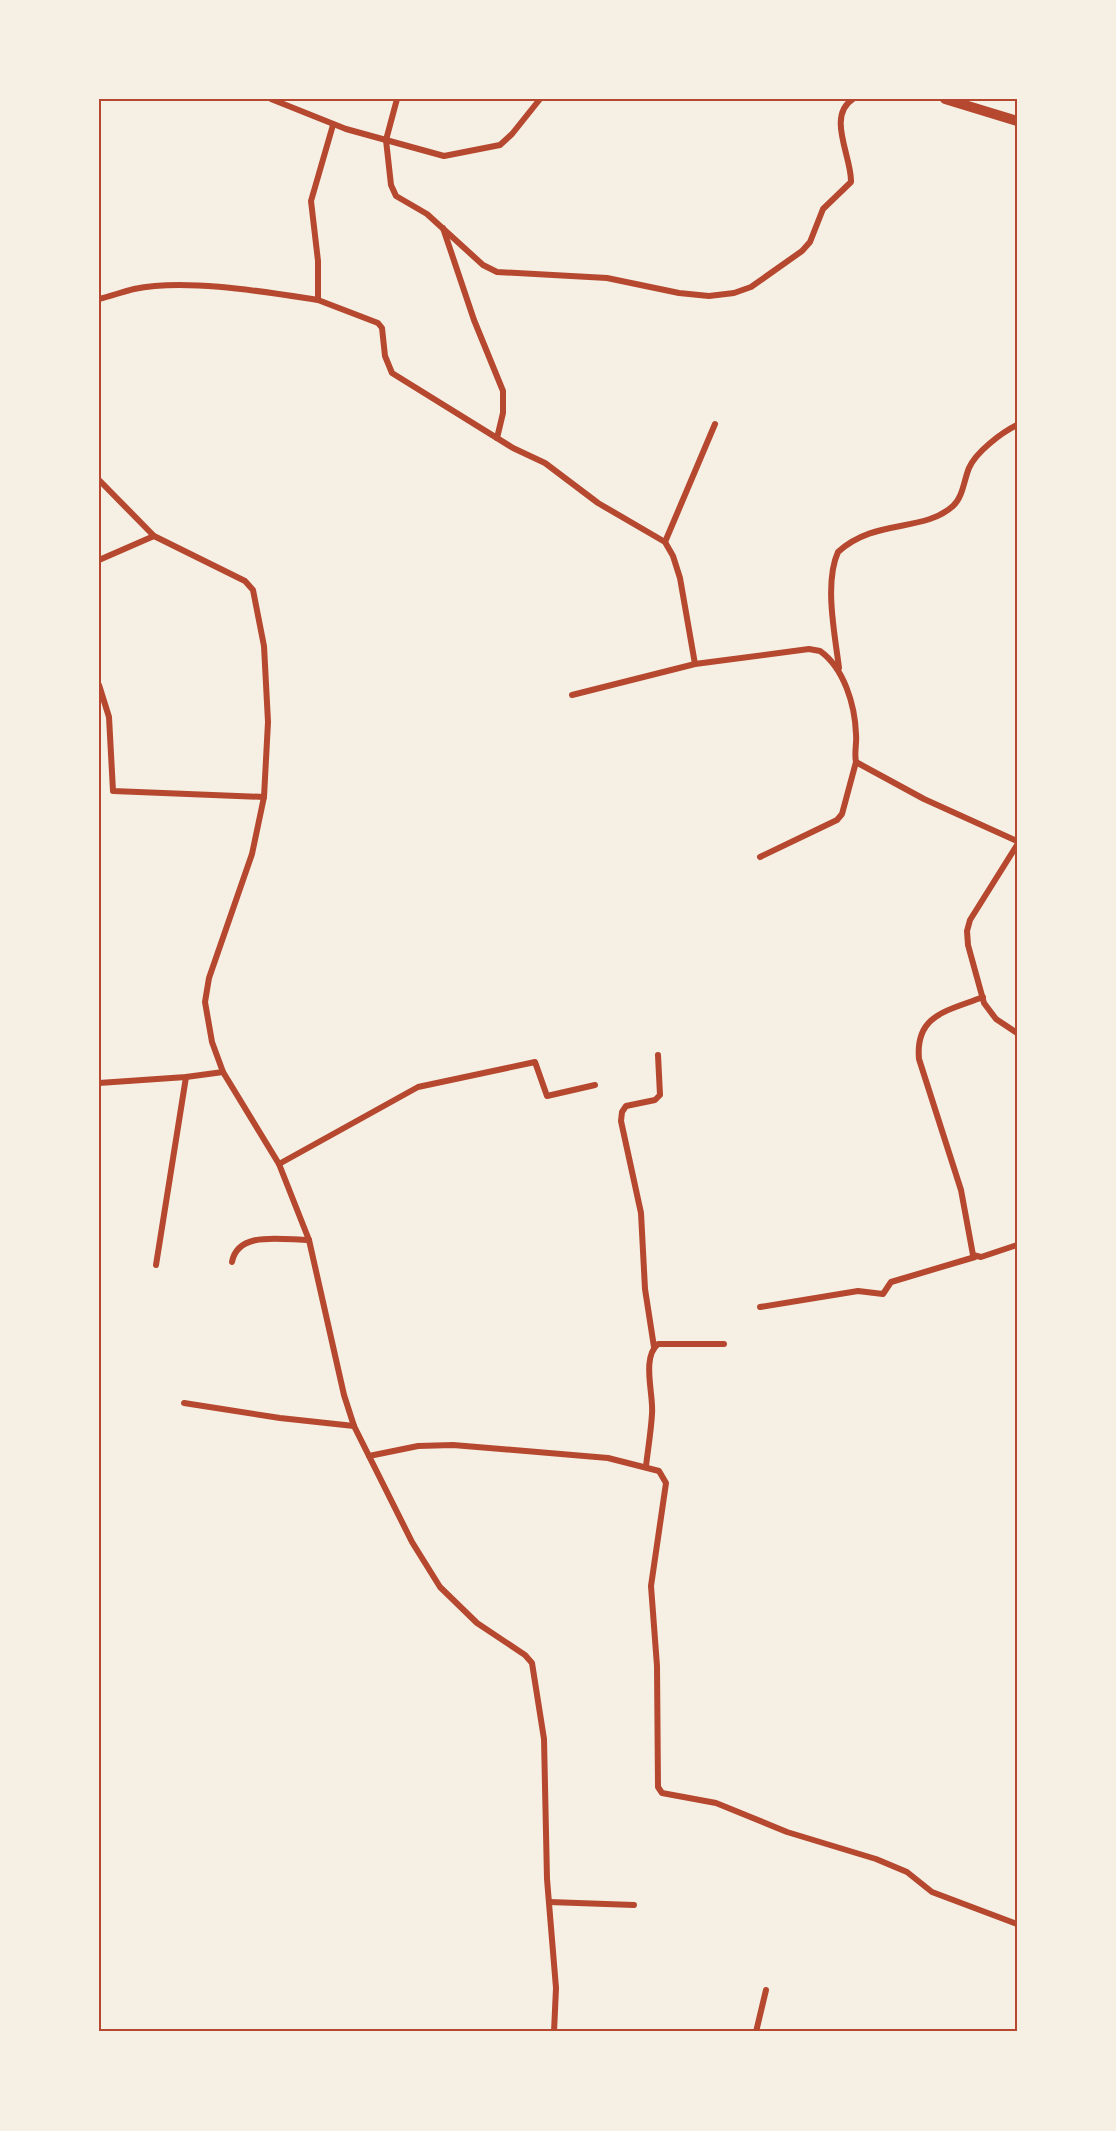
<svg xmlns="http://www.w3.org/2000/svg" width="1116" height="2131" font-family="Rubik,sans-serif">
<rect width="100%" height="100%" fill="#f6efe4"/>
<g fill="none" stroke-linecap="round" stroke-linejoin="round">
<!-- minor -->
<g stroke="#b5482f" stroke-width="6">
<path d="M271 99 346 129 444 156 500 145 512 134 540 99"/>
<path d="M397 99 386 140 391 185 396 196 427 214 483 265 497 272 607 278 679 293 709 296 734 293 751 287 802 251 810 242 823 209 851 182C852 157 826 116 853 99"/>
<path d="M443 228 474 320 503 391V413L497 438"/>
<path d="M99 299C111 296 122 292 134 289 185 278 266 292 318 300V261L311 201 333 125"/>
<path d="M318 300 378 323 382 328 385 356 392 373 513 448 545 463 598 503 665 542 673 556 680 578 695 664"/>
<path d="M99 480 154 536 245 581 253 590 264 646 268 722 264 797 252 854 209 978 205 1002 212 1042 223 1072 279 1164 309 1240 344 1395 354 1426 412 1542 440 1587 477 1623 525 1655 532 1663 544 1739 547 1879 556 1988 554 2032"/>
<path d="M665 542 715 424"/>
<path d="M99 560 154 536"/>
<path d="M839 668C835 635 824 583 838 552 875 518 923 533 953 506 963 497 964 480 969 468 976 452 1001 433 1017 425"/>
<path d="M99 685 109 717 113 791 264 797"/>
<path d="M572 695 695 664 809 649 820 651C844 668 855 705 856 734 857 744 854 752 856 762L924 799 1017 841"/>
<path d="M1017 845 970 920 967 931 968 945 984 1003 996 1019 1017 1033"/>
<path d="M760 857 837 820 842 814 856 762"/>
<path d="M983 997C948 1011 915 1014 919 1059L961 1190 973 1255 981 1257 1017 1245"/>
<path d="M99 1083 186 1077 223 1072"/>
<path d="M279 1164 418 1087 535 1062 547 1096 595 1085"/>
<path d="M232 1262C238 1230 283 1240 309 1240"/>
<path d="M156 1265 186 1077"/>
<path d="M760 1307 858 1291 883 1294 891 1282 975 1257"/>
<path d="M654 1347 645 1289 641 1213 621 1121 622 1112 626 1106 655 1100 660 1095 658 1055"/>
<path d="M184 1403 280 1418 354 1426"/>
<path d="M369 1456 418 1446 453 1445 608 1458 659 1471 666 1483 651 1586 657 1666 658 1787 662 1793 716 1803 787 1832 876 1859 907 1872 932 1892 1017 1924"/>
<path d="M646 1466C648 1449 651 1431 652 1414 654 1395 641 1358 658 1344H724"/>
<path d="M549 1902 634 1905"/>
<path d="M756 2032 766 1990"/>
</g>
<!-- tertiary -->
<path stroke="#b5482f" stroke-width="10" d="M945 99 1017 121"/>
</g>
<!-- border -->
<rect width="1116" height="2131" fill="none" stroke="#f6efe4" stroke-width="201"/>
<rect x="100" y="100" width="916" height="1930" fill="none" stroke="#b5482f" stroke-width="2"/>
</svg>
